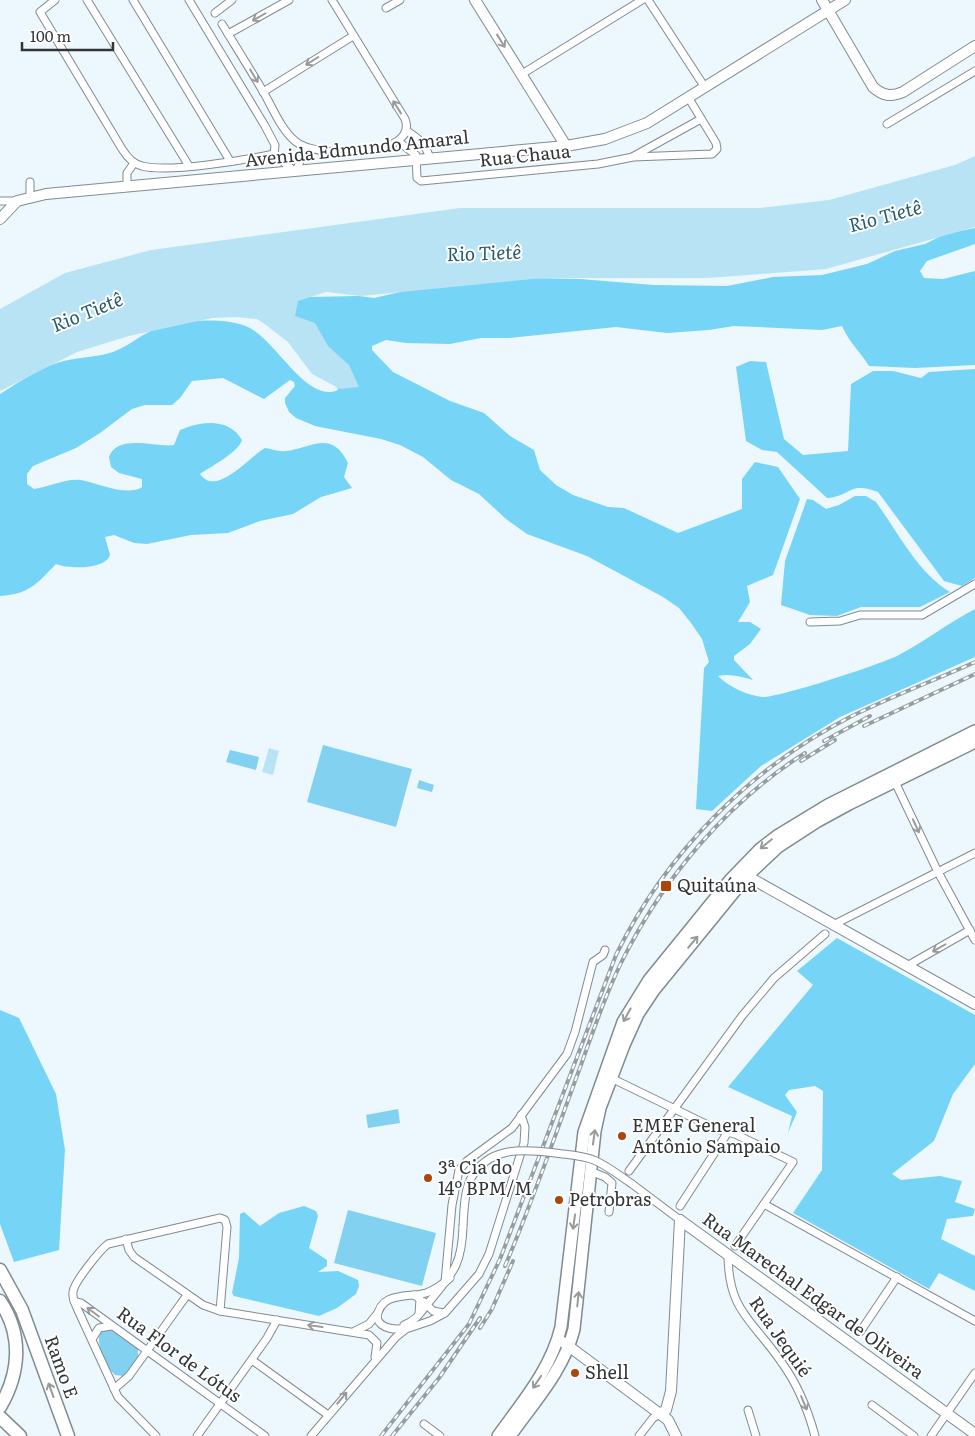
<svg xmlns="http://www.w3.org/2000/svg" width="975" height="1436" font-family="Literata,serif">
<rect width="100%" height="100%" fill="#ecf8fd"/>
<!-- green -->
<g fill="#82d1f0">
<path d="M323 745 412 769 396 827 307 802Z"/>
<path d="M230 750 259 757 256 770 226 762Z"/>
<path d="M419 780 434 785 432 792 417 788Z"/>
<path d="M398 1109 400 1123 368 1128 366 1115Z"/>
<path d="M348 1210 436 1233 422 1286 334 1263Z"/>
<path d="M109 1329 138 1349V1358L123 1376 115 1375C106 1367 94 1342 101 1331Z"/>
</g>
<!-- forest -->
<g fill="#76d4f7">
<path d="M975 228V244L927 261 920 271 924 278 943 279 975 271V365L915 368 869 366C859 350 850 344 842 326L822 330 734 326 709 330 667 333 616 327 509 338H481L450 344 406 343 386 340 372 346V350L393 372 450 401 484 413 510 436 534 450 540 470 556 485 573 495 608 507 624 508 678 533 742 509V479L755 462 778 467 800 499 773 575 747 586 750 602 738 622H750L761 629 750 644 734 656V660L753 680C743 677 729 673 718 676 729 687 747 695 762 697 779 698 878 665 897 656 924 642 948 623 975 609V657L840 717 761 766 712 811 696 809 704 668 709 662 702 639 691 623 679 608 663 597 587 556 527 534 506 519 479 494 451 480 423 457 400 445 381 439 315 426 296 418 289 412 285 403V398L295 386 294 382 290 380 264 399 223 378 192 381 180 398 172 405H145L132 409 100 433 76 448 33 466 27 474V484L34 489C49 487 66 478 81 480 96 483 128 497 142 487V479L119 473 111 467 109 457C118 433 156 448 174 445L180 430C200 421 229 417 242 440 239 452 210 467 200 474 216 498 250 456 265 448 272 449 279 452 285 451 311 449 331 428 348 463L344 477 352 488 321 497 293 514 260 521 228 533 191 535 147 544 134 543 114 535 105 537 110 555C105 570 68 569 56 564 36 584 30 594 0 596V394C18 383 37 369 57 363 75 357 94 358 113 352 127 347 139 336 153 330 177 320 218 317 243 325 274 334 305 405 338 390L337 386 279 307 308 297 359 296 374 298 409 290 522 278 580 279 653 285 727 286 773 277 822 275 867 264 895 251 925 244 945 234Z"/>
<path d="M750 361 766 362 784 439 803 455 848 451 851 384 873 371H893L921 378 929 372 975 369V578L962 586 944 581 878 492C849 481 852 496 827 498L777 452 762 450 746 441 736 367Z"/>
<path d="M855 496H866L876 502C897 531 918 573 950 592L920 607H861L837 616 810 615 781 605 785 561 807 499 813 500 826 509 839 505Z"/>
<path d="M837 938 975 1015V1064L953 1094 934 1141 892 1174 901 1180 940 1176 962 1181 955 1202 975 1209 973 1216 947 1219 941 1239 975 1256V1291L939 1273 929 1289 793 1213 822 1170 823 1091 815 1086 789 1090 785 1095 797 1112 788 1133 792 1116 728 1087 813 985 797 971Z"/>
<path d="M0 1010 19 1018 56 1094 65 1150 59 1250 14 1262 0 1224Z"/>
<path d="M304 1206 316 1211 318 1216 309 1248 327 1260V1266L318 1272 338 1271 358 1280 359 1286 356 1294 337 1308 319 1316 234 1296 232 1293 239 1258 240 1214 244 1212 260 1226 279 1213Z"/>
</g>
<!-- water -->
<g fill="#b8e3f5">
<path d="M975 156V227L826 269 708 278H542L361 296 326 292 298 301 295 316 315 323 328 346 349 365 359 387 340 389 312 374 288 342 266 325 257 319 236 317 212 318 129 336 77 352 0 391V309L65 273 151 250 460 208H760L829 200 955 165Z"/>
<path d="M269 748 279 751 273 775 262 772Z"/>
</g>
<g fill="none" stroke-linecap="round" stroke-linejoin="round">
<defs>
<g id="street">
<path d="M55 0 40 12 122 149C127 157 133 164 142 166 169 173 245 160 274 154"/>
<path d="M87 0 189 166"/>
<path d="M133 0 230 161"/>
<path d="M189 0 265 126 275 145 274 154"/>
<path d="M648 0 704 86"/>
<path d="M386 8 400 0"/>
<path d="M215 13 232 0"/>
<path d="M222 24C236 47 250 69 264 93 273 109 281 129 295 141 314 159 420 158 405 119L332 0"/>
<path d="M228 34 289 0"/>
<path d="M522 74 642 0"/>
<path d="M263 92 353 36"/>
<path d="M887 124 975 71"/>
<path d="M407 131C419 139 426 144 430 159"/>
<path d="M399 142 416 155 417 178 421 181 598 164 633 157 712 154 717 149 716 143 688 97"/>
<path d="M274 154 294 171"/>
<path d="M634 156 701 119"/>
<path d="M296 171 305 149"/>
<path d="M127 187V173L134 163"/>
<path d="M30 196V182"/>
<path d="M0 201H17"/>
<path d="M810 622 840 621 860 615H922L975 584"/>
<path d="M895 782 938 872 975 940"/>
<path d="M833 925 975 853"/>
<path d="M907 966 970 930"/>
<path d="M611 1078 716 1129 735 1134 793 1162 735 1246"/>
<path d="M590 1171 605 1177 612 1183 609 1212"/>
<path d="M629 1171 742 1016 774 978 825 934"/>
<path d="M632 1184 680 1220"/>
<path d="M764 1204 975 1321"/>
<path d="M680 1206 728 1132"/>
<path d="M126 1239 129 1250 134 1257 203 1305 220 1311 369 1335 377 1343 375 1357"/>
<path d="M728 1254C728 1312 753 1320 782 1363 798 1385 808 1410 815 1436"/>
<path d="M445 1282 452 1205 459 1170 467 1161 512 1128 567 1054 575 1032 593 962 603 955 605 950"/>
<path d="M414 1295 420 1299 419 1314"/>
<path d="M74 1301 81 1303 265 1436"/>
<path d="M424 1302 433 1311 444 1313"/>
<path d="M404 1325C417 1320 421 1312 429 1302 453 1273 462 1265 463 1226"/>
<path d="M407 1328C397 1330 381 1330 377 1318 380 1291 408 1298 426 1293 435 1290 443 1284 450 1278"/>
<path d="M355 1331 369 1324 377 1314"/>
<path d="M860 1332 897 1277"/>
<path d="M92 1339 99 1328 111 1326"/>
<path d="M252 1360 328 1415"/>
<path d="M114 1389 129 1376 187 1295"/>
<path d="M872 1405 914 1436"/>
<path d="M748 1410 756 1436"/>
<path d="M424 1424 440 1436"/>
<path d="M156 1436 118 1397 77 1308C75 1303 72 1298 73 1292 74 1282 100 1250 108 1244L220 1218 225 1220 227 1227 220 1311"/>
<path d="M197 1436 267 1338 277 1320"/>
<path d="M311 1436 396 1337 406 1329 430 1321 445 1313 479 1274 489 1254 524 1143 525 1127 521 1115"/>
<path d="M639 1436 653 1418 660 1414"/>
<path d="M931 1436 975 1373"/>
</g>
<g id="secondary">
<path d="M475 0 566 146"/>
<path d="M822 0 873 87C883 96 891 97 903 92L975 46"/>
<path d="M0 219 17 201 46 194 566 146 605 139 647 123 845 0"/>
<path d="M747 876 975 1004"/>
<path d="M680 1220 975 1434"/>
<path d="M563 1342 668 1420 676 1436"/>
<path d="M660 1414 666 1410 671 1391 680 1220"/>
</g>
<g id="primary">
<path d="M498 1436C523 1401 551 1369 561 1327L584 1132 623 1022 649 980 731 879 760 849 777 836 828 805 975 731"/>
<path d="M510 1436C534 1402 564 1370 574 1329L595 1131 600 1108 624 1045 638 1014 654 990 747 876 778 847 818 821 849 804 975 742"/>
</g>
<g id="highway">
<path d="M0 1270 22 1310 68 1436"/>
<path d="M0 1301C23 1335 20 1373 0 1407"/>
<path d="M0 1417 20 1436"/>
</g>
</defs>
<!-- street casing -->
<use href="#street" stroke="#808b90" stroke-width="9"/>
<!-- secondary casing -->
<use href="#secondary" stroke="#808b90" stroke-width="12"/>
<!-- primary casing -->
<use href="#primary" stroke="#808b90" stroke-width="14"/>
<!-- highway casing -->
<use href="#highway" stroke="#808b90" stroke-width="15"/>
<!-- street -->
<use href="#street" stroke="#fff" stroke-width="7"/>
<!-- secondary -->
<use href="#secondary" stroke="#fff" stroke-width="10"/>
<!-- primary -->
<use href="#primary" stroke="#fff" stroke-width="11"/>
<!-- highway -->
<use href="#highway" stroke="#fff" stroke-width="12"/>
<defs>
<g id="rail">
<path d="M864 726 975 674"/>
<path d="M824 741 870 716"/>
<path d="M801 761 835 740"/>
<path d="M505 1266C533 1201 556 1132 581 1065 593 1031 605 996 621 963 662 880 726 803 805 753"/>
<path d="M480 1328 492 1309 513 1261"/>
<path d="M381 1436 469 1324 500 1259 616 955C666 853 749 769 850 717 890 697 933 681 975 662"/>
<path d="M392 1436 439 1378 480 1318"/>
</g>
</defs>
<!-- rail casing -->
<use href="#rail" stroke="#959ea1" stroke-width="4"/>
<!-- rail -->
<use href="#rail" stroke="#fff" stroke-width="2" stroke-dasharray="5.5" stroke-linecap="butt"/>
<defs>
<path id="street-bridge" d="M463 1226C464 1211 464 1194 470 1180 488 1146 522 1149 555 1153 568 1155 583 1155 596 1161 609 1167 620 1176 632 1184"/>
</defs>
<!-- street-bridge casing -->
<use href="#street-bridge" stroke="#808b90" stroke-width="9" stroke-linecap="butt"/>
<!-- street-bridge -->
<use href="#street-bridge" stroke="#fff" stroke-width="7"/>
</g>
<!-- one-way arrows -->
<defs><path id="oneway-shaft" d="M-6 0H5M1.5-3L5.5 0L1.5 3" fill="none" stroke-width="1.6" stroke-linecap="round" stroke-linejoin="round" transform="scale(1.25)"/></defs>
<g stroke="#989a9b">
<use href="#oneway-shaft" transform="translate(259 17) rotate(150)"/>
<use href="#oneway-shaft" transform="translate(501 41) rotate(58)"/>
<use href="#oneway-shaft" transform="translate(312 61) rotate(148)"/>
<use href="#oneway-shaft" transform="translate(254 76) rotate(59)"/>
<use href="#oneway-shaft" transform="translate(397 107) rotate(-122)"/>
<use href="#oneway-shaft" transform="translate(916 826) rotate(65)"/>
<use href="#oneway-shaft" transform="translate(766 844) rotate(141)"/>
<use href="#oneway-shaft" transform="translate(693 942) rotate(-50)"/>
<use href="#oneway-shaft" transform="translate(939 948) rotate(150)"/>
<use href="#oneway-shaft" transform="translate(627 1015) rotate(119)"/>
<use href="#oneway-shaft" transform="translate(594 1137) rotate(-82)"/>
<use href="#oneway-shaft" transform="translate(574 1222) rotate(98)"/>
<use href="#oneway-shaft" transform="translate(578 1299) rotate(-84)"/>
<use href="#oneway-shaft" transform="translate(93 1312) rotate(-143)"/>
<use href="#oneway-shaft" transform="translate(315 1326) rotate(-172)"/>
<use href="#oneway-shaft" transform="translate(537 1382) rotate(124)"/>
<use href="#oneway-shaft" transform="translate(51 1390) rotate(-110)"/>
<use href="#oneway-shaft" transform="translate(342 1398) rotate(-50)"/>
<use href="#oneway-shaft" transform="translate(804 1403) rotate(67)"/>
</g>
<!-- markers -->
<g fill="#aa470d" stroke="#fff" stroke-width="2">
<rect x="660" y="880" width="12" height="12" rx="2.5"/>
<circle cx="622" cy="1136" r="5"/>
<circle cx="428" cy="1178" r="5"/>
<circle cx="559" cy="1200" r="5"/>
<circle cx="575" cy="1373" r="5"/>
</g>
<g text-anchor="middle" stroke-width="4" stroke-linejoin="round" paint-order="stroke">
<!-- street labels -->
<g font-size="18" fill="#313537" stroke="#fff">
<text transform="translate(357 149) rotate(-6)" y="6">Avenida Edmundo Amaral</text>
<text transform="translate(525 156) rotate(-6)" y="6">Rua Chaua</text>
<text transform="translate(813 1296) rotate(36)" y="6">Rua Marechal Edgar de Oliveira</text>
<text transform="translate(780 1337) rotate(55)" y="6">Rua Jequié</text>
<text transform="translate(179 1355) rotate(36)" y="6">Rua Flor de Lótus</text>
<text transform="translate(61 1367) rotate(70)" y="6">Ramo E</text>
</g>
<!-- poi labels -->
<g font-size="18" fill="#313537" stroke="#fff" text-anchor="start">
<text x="677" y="892">Quitaúna</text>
<text x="632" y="1132">EMEF General<tspan x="632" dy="21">Antônio Sampaio</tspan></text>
<text x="438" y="1174">3ª Cia do<tspan x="438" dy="21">14º BPM/M</tspan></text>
<text x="569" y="1206">Petrobras</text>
<text x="585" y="1379">Shell</text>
</g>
<!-- water labels -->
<g font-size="19" font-style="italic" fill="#265a6d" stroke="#fff">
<text transform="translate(885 216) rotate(-15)" y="7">Rio Tietê</text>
<text transform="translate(484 253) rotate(-2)" y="7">Rio Tietê</text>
<text transform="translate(87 312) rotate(-22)" y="7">Rio Tietê</text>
</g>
</g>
<!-- scale -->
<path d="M22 42v8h91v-8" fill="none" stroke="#313537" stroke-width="2.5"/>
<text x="30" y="42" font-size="15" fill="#313537" stroke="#ffffff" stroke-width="4" paint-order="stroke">100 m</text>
</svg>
